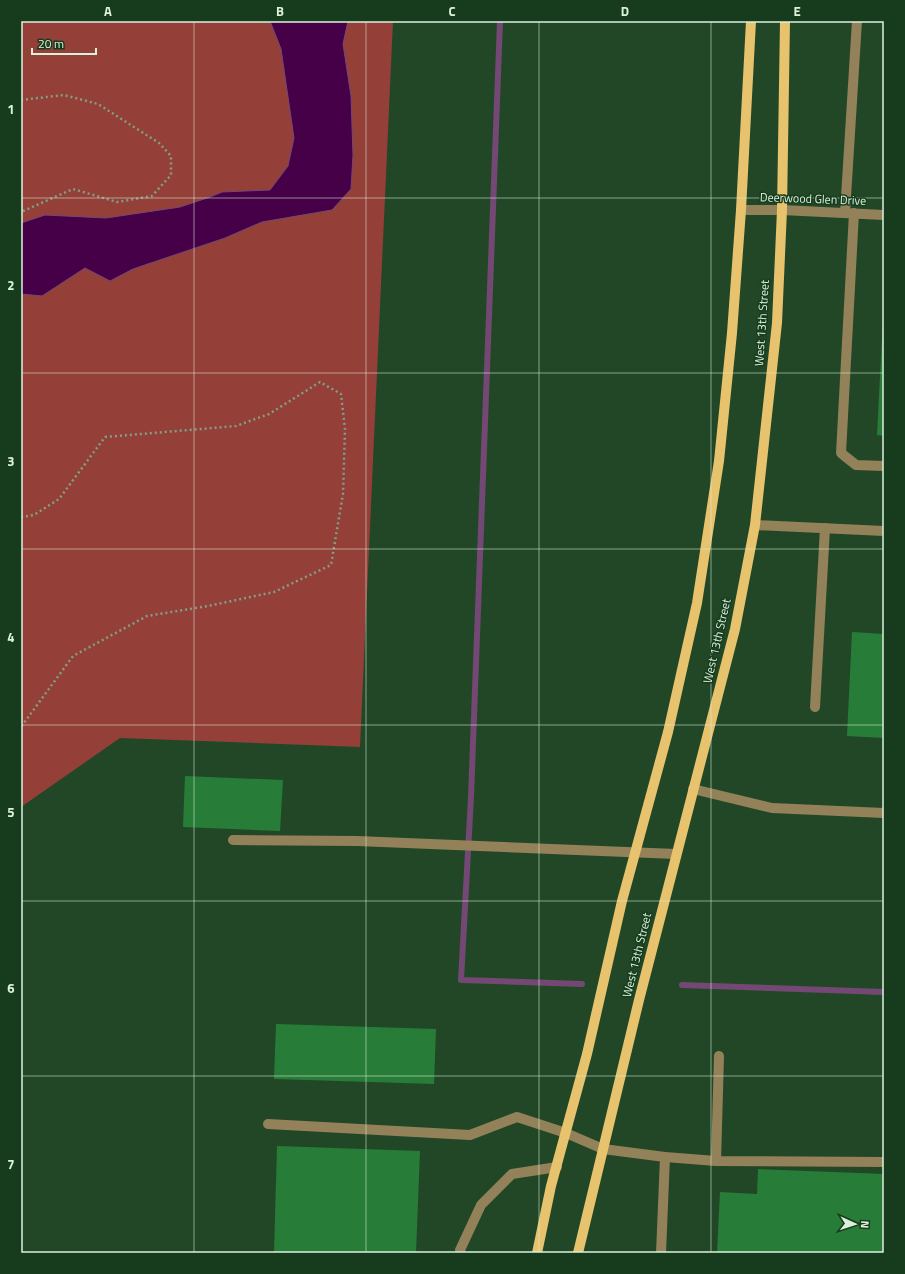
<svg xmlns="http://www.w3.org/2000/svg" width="905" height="1274" font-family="'Titillium Web',sans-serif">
<rect width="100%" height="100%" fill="#224727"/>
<!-- green -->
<path fill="#943f38" d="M21 21H393L360 747 120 738 21 807Z"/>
<!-- water -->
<path fill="#460048" stroke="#734875" d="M270 21H348L343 44 351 96 353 155 351 189 332 210 262 222 225 238 133 269 110 281 85 268 42 296 21 294V223L45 215 106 218 180 207 210 197 222 192 270 190 288 166 294 138 281 49Z"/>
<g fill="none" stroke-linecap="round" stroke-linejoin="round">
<!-- stream -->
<g stroke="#734875" stroke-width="6">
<path d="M500 21 471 797 461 980 582 984"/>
<path d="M682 985 884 992"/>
</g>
</g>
<!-- building -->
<g fill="#277d38">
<path d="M883 318H884V436L877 435Z"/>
<path d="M852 632 884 634V738L847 736Z"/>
<path d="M185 776 283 780 280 831 183 827Z"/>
<path d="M276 1024 436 1029 434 1084 274 1079Z"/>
<path d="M277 1146 420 1151 416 1253H274Z"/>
<path d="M758 1169 884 1174V1253H717L720 1192 757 1194Z"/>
</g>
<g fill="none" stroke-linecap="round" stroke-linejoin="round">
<!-- path -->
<g stroke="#829f85" stroke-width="2.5" stroke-dasharray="2 3" stroke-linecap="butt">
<path d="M21 100 64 95 98 104 159 143 171 156V175L152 196 117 202 73 189 21 212"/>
<path d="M21 517 34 515 59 499 105 437 236 426 269 414 320 382 341 394 345 429 343 494 331 565 274 592 208 606 147 616 73 656 21 727"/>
</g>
<!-- minor -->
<g stroke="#938159" stroke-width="10">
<path d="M741 210H782L884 215"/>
<path d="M845 213 857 21"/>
<path d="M854 213 841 453 856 465 884 466"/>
<path d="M755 525 884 531"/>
<path d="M815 707 825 528"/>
<path d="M693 789 772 808 884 813"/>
<path d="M233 840 357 841 676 854"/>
<path d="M268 1124 470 1135 517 1117 566 1133 603 1149 665 1157 716 1161 884 1162"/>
<path d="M716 1161 719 1056"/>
<path d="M461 1253 460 1250 481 1205 512 1174 557 1167"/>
<path d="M661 1253 665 1157"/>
</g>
<!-- major -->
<g stroke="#e7c36e" stroke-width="10">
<path d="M537 1253 551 1186 587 1054 622 901 668 732 697 603 719 461 732 333 741 210 751 21"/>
<path d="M578 1253 639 1000 735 629 755 525 777 323 782 210 785 21"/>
</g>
</g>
<!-- grid -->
<path fill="none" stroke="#dcf1dd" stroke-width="1" stroke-opacity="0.55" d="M194 21V1253M366 21V1253M539 21V1253M711 21V1253M21 198H884M21 373H884M21 549H884M21 725H884M21 901H884M21 1076H884"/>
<g text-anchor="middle" stroke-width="3" stroke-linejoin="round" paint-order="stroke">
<!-- street labels -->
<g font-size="12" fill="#dcf1dd" stroke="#173c1d">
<text transform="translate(813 199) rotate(2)" y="4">Deerwood Glen Drive</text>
<text transform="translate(762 323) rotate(-86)" y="4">West 13th Street</text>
<text transform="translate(717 641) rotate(-77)" y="4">West 13th Street</text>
<text transform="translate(637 955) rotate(-76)" y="4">West 13th Street</text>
</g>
</g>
<!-- border -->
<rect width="905" height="1274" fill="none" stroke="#173c1d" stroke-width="44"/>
<!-- north arrow -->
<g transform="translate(855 1224) rotate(93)" stroke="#173c1d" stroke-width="3" paint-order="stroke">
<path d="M0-3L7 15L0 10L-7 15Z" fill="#dcf1dd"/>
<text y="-6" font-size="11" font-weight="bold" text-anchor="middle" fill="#dcf1dd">N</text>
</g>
<!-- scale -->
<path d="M32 48v6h64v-6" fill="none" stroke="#dcf1dd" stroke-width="2"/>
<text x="38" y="48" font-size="12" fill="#dcf1dd" stroke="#173c1d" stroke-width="3" paint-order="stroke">20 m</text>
<rect x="22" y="22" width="861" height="1230" fill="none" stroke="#dcf1dd" stroke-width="1.5"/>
<g font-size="13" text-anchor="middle" font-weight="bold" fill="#dcf1dd">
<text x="108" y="16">A</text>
<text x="280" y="16">B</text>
<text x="452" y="16">C</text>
<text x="625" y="16">D</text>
<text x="797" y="16">E</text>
<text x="11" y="114">1</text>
<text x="11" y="290">2</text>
<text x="11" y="466">3</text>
<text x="11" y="642">4</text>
<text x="11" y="817">5</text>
<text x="11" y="993">6</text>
<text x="11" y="1169">7</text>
</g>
</svg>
